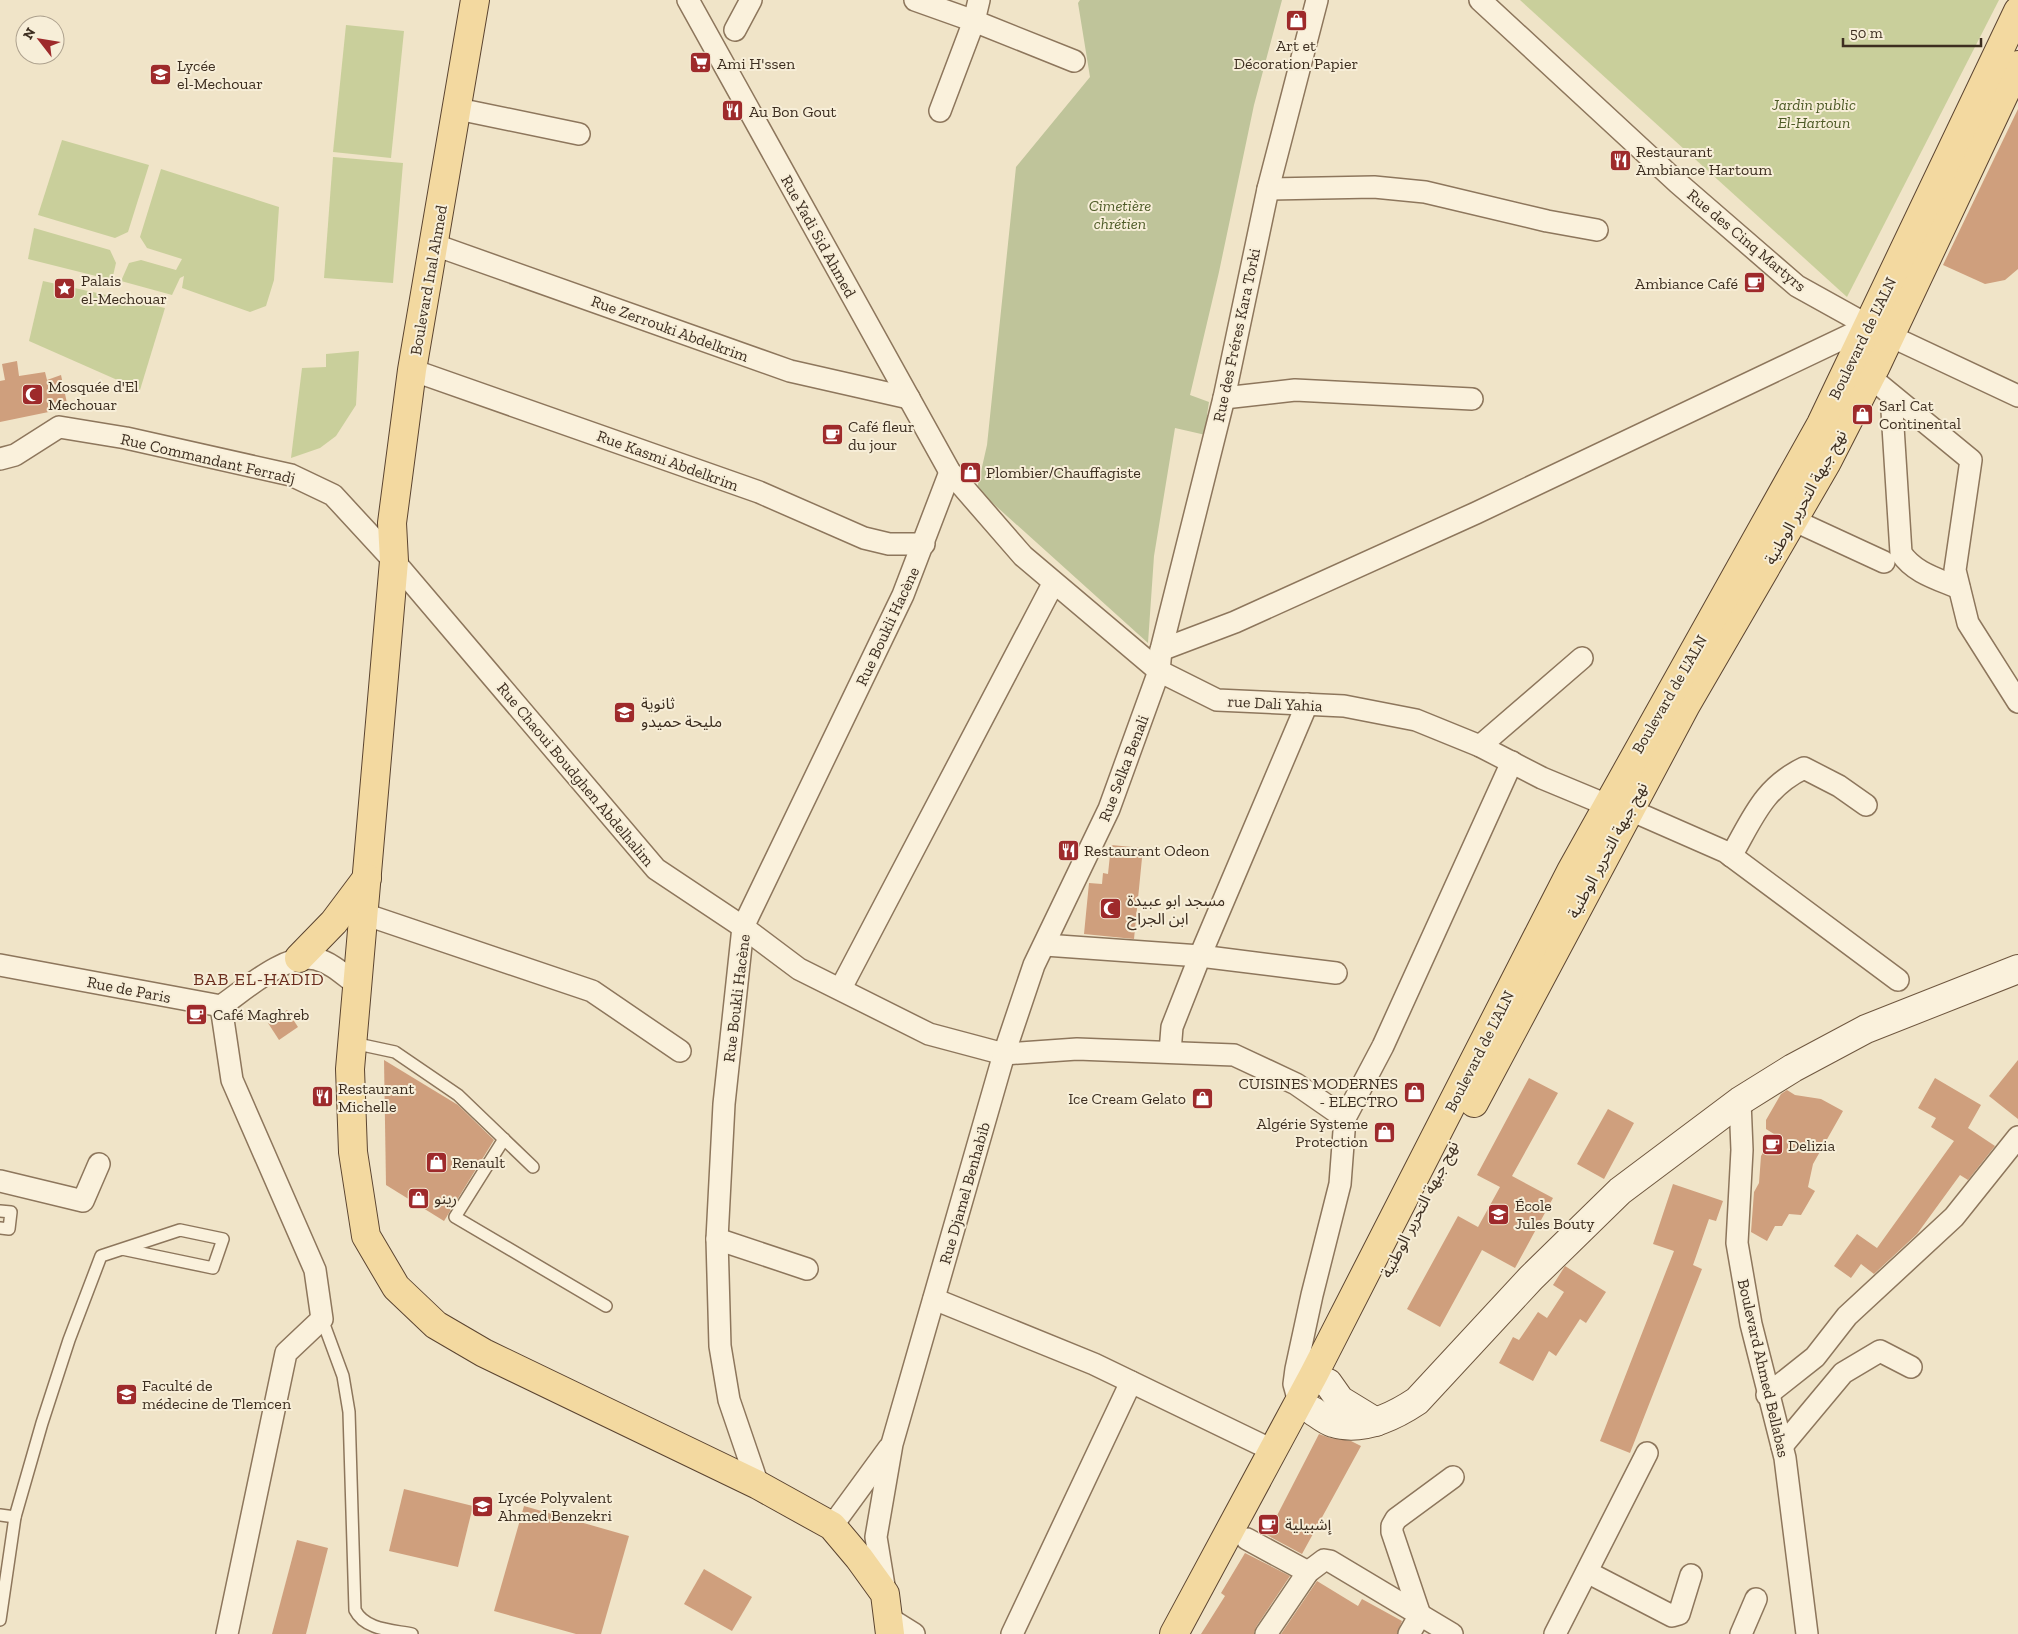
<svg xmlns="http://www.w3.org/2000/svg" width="2018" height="1634" font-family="'Zilla Slab','Noto Sans Arabic',serif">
<rect width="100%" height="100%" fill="#f0e4c8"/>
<!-- green -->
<g fill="#c9cf9b">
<path d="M1520 0H1999L1847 297Z"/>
<path d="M346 25 404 31 391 158 333 152Z"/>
<path d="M62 140 149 165 128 232 115 238 38 215Z"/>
<path d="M333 157 403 163 393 283 324 278Z"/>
<path d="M161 169 279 207 274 280 266 306 250 312 182 288 184 276 180 278 172 295 121 281 129 263 141 260 176 270 182 259 147 248 140 237Z"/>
<path d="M34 228 110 250 116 263 112 280 28 259Z"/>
<path d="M43 281 165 308 140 390 29 341Z"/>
<path d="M359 351 356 405 336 436 320 448 291 458 302 368 326 367V354Z"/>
</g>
<!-- cemetery -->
<path fill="#bfc49a" d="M1080 0H1282L1254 105 1219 272 1190 395 1209 402 1207 415 1215 417 1210 436 1175 428 1154 556 1148 643 977 489 987 445 1016 167 1090 77 1078 3Z"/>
<!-- building -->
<g fill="#cf9f7d">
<path d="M2018 109V269L2005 280 1985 284 1943 265Z"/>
<path d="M17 361 19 376 45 372 47 380 61 375 68 408 0 422V381L5 380 2 364Z"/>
<path d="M1111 845 1143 848 1134 939 1084 934 1089 883 1102 884 1103 873 1108 874Z"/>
<path d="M287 1010 298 1027 279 1040 268 1023Z"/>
<path d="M384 1060 458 1105 494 1140 444 1221 386 1185Z"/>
<path d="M2018 1060V1119L1989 1096Z"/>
<path d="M1529 1078 1558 1093 1512 1176 1553 1198 1515 1268 1482 1250 1440 1327 1407 1309 1458 1216 1478 1227 1500 1187 1477 1175Z"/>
<path d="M1935 1078 1981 1105 1968 1128 1995 1146 1968 1180 1960 1175 1917 1234 1874 1274 1861 1264 1851 1278 1834 1266 1857 1234 1877 1248 1954 1141 1931 1127 1936 1118 1918 1108Z"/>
<path d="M1787 1090 1795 1095 1821 1099 1843 1111 1813 1164 1808 1187 1815 1191 1801 1215 1789 1214 1782 1226H1775L1767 1241 1751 1232 1754 1192 1759 1183 1761 1156 1774 1134 1766 1129V1120L1781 1094Z"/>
<path d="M1608 1109 1634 1123 1604 1179 1577 1164Z"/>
<path d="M1673 1184 1723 1201 1716 1221 1709 1219 1693 1265 1702 1269 1630 1453 1600 1441 1674 1251 1653 1244Z"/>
<path d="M1565 1266 1606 1292 1586 1323 1580 1319 1556 1356 1549 1351 1533 1381 1499 1363 1513 1337 1519 1340 1538 1312 1547 1318 1564 1292 1553 1285Z"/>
<path d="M1319 1434 1330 1438 1351 1441 1361 1446 1302 1554 1267 1535Z"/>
<path d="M404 1489 473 1506 458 1567 389 1551Z"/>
<path d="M524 1506 629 1536 601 1634H576L494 1611Z"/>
<path d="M297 1540 328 1548 306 1634H272Z"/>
<path d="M1245 1553 1290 1576 1256 1627 1254 1634H1201L1225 1596 1221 1593Z"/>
<path d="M704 1569 752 1597 732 1631 684 1604Z"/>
<path d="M1317 1581 1358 1606 1362 1599 1402 1621 1397 1634H1281Z"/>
</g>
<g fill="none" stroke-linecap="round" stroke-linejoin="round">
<defs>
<g id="service">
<path d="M353 1043 395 1052 458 1095 533 1167"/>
<path d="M504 1139 455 1217 606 1306"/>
<path d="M0 1211 11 1212 9 1229 0 1228"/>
<path d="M322 1319 343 1376 349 1412 355 1610C365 1630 392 1630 412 1634"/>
<path d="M0 1515 15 1517"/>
<path d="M0 1620 15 1517 42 1423 69 1340 101 1256 180 1230 223 1239 213 1268 122 1249"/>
</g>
<g id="minor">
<path d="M688 0 950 472 1023 556 1159 671 1217 700 1344 706 1416 720 1480 746 1542 778 1607 805 1628 809 1726 852 1898 980"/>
<path d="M915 0 974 21 1074 61"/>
<path d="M1480 0 1678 183 1797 286 1869 326"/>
<path d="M735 30 751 0"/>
<path d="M458 109 579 134"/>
<path d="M940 111 974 21 979 0"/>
<path d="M1268 189 1374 187 1425 192 1547 221 1597 230"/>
<path d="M435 245 790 371 909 398"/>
<path d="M412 370 759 492 864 538 889 544H924"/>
<path d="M1870 377 1971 460 1955 570 1968 623 2018 702"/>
<path d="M1891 395 1901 553C1914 573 1938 579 1959 588"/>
<path d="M1224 398 1295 390 1472 399"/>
<path d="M0 459 15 455 59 427 126 438 291 475 333 495 394 561 656 869 743 927 799 969 929 1034 1004 1054 1077 1049 1234 1055 1296 1084 1345 1118"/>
<path d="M1793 520 1884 562"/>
<path d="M1161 650 1235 622 1476 513 1869 326 2018 396"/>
<path d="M1480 746 1582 658"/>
<path d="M1731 856C1753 818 1763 788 1804 768L1839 786 1866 805"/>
<path d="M364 914 592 991 680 1051"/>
<path d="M1045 945 1200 956 1307 704"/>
<path d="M0 965 221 1006C246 989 285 953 316 959 332 963 344 975 356 984"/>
<path d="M841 988 1053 584"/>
<path d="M221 1006 232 1080 315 1270 322 1319 286 1353 227 1634"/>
<path d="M1170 1052 1172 1027 1200 956 1336 973"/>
<path d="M1740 1101 1742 1150 1737 1243 1751 1324 1785 1458 1807 1634"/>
<path d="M0 1181 83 1201 99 1164"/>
<path d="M717 1239 807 1269"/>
<path d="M934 1299 1094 1364 1272 1450"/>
<path d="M1767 1395 1815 1357 1847 1316 1954 1217 2018 1137"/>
<path d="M1304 1406 1299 1402 1294 1384 1296 1369 1312 1295 1340 1184 1345 1118 1383 1046 1512 762"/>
<path d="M1782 1446 1843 1373 1880 1351 1911 1367"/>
<path d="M758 1485 729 1400 720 1346 717 1239 724 1104 743 927 903 595 950 472"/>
<path d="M832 1526 889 1448"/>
<path d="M1247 1539 1308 1572"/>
<path d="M1587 1572 1672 1616 1679 1614 1691 1575"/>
<path d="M885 1592 876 1537 892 1444 1004 1054 1034 965 1109 809 1159 671 1161 650 1224 398 1268 189 1317 0"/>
<path d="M890 1619 914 1634"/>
<path d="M1012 1634 1131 1382"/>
<path d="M1266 1634 1308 1572 1324 1560 1330 1561 1452 1634"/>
<path d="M1409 1634 1420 1615 1392 1532V1526L1396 1519 1453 1477"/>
<path d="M1555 1634 1647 1453"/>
<path d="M1741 1634 1756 1599"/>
</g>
<g id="secondary">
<path d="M1328 1383 1340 1400 1376 1422"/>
<path d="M1313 1411C1319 1415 1326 1421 1333 1423 1362 1432 1393 1417 1417 1401L1531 1278 1620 1191 1740 1101 1793 1068 1866 1029 2018 969"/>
</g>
<g id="primary">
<path d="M475 0 412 370 392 523 394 561 350 1069 353 1152 366 1236 396 1287 436 1325 484 1353 758 1485 832 1526 859 1558 885 1594 890 1634"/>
<path d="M299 958 334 922 367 878"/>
<path d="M1474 1103 1686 705 1827 462 1875 368 2018 65"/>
<path d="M1174 1634 1314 1374 1571 871 1821 424 2018 11"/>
</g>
</defs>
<!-- service casing -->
<use href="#service" stroke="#8d765c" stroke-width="14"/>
<!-- minor casing -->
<use href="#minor" stroke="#8d765c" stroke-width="24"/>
<!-- secondary casing -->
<use href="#secondary" stroke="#6f573f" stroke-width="30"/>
<!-- primary casing -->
<use href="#primary" stroke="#5b4430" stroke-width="30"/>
<!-- service -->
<use href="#service" stroke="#faf1dc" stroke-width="11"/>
<!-- minor -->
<use href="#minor" stroke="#faf1dc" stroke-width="21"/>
<!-- secondary -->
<use href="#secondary" stroke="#faf1dc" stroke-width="28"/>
<!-- primary -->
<use href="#primary" stroke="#f3d9a0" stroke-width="28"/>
</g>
<!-- icons -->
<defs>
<symbol id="shop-square" viewBox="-11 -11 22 22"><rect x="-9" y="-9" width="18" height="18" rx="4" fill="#9e2a2b" stroke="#f7eed8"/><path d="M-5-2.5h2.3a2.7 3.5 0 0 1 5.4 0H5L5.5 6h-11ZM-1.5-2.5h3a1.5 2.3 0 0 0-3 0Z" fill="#fff"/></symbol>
<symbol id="supermarket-square" viewBox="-11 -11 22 22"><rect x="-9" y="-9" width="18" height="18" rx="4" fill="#9e2a2b" stroke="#f7eed8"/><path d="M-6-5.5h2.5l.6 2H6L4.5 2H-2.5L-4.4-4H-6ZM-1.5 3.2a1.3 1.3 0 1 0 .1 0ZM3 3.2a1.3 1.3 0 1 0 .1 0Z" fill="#fff"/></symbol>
<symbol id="school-square" viewBox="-11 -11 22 22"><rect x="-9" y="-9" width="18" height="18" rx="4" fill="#9e2a2b" stroke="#f7eed8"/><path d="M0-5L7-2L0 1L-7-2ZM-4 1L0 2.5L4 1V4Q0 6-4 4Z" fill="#fff"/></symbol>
<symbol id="restaurant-square" viewBox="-11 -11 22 22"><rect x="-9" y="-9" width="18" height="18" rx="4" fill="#9e2a2b" stroke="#f7eed8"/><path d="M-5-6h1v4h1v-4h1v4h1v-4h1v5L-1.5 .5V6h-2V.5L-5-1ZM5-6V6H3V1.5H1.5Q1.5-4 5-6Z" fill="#fff"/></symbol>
<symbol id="cafe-square" viewBox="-11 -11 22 22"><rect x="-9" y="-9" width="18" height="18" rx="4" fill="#9e2a2b" stroke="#f7eed8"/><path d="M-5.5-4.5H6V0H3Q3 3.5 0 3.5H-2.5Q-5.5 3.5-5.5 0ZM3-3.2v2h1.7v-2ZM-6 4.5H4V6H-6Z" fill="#fff"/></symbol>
<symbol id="sight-square" viewBox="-11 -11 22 22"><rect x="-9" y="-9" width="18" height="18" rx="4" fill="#9e2a2b" stroke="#f7eed8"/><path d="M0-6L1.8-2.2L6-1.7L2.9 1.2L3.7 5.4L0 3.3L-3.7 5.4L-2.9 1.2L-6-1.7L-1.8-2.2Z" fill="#fff"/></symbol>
<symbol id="mosque-square" viewBox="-11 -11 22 22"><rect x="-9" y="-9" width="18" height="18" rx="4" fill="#9e2a2b" stroke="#f7eed8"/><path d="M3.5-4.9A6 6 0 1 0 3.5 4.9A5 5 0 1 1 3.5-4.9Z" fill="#fff"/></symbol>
<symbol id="university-square" viewBox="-11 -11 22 22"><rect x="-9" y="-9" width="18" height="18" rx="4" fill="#9e2a2b" stroke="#f7eed8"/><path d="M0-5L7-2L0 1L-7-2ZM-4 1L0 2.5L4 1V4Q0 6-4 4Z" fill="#fff"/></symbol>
</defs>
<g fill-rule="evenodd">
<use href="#shop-square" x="1284" y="8" width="25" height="25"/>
<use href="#supermarket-square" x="688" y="50" width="25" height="25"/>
<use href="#school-square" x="148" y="62" width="25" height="25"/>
<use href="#restaurant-square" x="720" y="98" width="25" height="25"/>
<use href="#restaurant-square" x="1608" y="148" width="25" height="25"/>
<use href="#cafe-square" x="1742" y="270" width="25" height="25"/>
<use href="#sight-square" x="52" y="276" width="25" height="25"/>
<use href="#mosque-square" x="20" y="382" width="25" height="25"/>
<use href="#shop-square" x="1850" y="402" width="25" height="25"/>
<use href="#cafe-square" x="820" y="422" width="25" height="25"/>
<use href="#shop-square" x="958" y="460" width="25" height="25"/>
<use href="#school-square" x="612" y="700" width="25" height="25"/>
<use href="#restaurant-square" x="1056" y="838" width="25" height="25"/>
<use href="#mosque-square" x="1098" y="896" width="25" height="25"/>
<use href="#cafe-square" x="184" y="1002" width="25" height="25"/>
<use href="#shop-square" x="1402" y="1080" width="25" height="25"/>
<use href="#restaurant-square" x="310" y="1084" width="25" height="25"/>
<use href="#shop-square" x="1190" y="1086" width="25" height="25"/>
<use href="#shop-square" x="1372" y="1120" width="25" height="25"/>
<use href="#cafe-square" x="1760" y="1132" width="25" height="25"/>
<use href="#shop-square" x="424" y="1150" width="25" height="25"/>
<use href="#shop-square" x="406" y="1186" width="25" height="25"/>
<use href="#school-square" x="1486" y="1202" width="25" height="25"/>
<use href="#university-square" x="114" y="1382" width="25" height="25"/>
<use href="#school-square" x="470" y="1494" width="25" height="25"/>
<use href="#cafe-square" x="1256" y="1512" width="25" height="25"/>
</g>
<g text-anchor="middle" stroke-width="4" stroke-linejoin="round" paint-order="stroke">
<!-- poi labels -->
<g font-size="16" fill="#3d2e20" stroke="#f7eed8" text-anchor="start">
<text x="1296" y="51" text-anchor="middle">Art et<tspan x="1296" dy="18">Décoration Papier</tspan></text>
<text x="717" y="69">Ami H'ssen</text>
<text x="177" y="71">Lycée<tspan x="177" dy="18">el-Mechouar</tspan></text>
<text x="749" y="117">Au Bon Gout</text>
<text x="1636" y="157">Restaurant<tspan x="1636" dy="18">Ambiance Hartoum</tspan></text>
<text x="81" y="286">Palais<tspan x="81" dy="18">el-Mechouar</tspan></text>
<text x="1738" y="289" text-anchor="end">Ambiance Café</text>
<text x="48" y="392">Mosquée d'El<tspan x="48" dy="18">Mechouar</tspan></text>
<text x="1879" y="411">Sarl Cat<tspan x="1879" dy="18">Continental</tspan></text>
<text x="848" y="432">Café fleur<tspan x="848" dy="18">du jour</tspan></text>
<text x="986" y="478">Plombier/Chauffagiste</text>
<text x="641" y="709">ثانوية<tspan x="641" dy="18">مليحة حميدو</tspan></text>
<text x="1084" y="856">Restaurant Odeon</text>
<text x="1127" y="906">مسجد ابو عبيدة<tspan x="1127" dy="18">ابن الجراح</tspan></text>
<text x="213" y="1020">Café Maghreb</text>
<text x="1398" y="1089" text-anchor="end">CUISINES MODERNES<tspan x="1398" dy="18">- ELECTRO</tspan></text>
<text x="338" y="1094">Restaurant<tspan x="338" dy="18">Michelle</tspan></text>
<text x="1186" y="1104" text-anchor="end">Ice Cream Gelato</text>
<text x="1368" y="1129" text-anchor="end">Algérie Systeme<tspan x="1368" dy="18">Protection</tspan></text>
<text x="1788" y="1151">Delizia</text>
<text x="452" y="1168">Renault</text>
<text x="434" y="1204">رينو</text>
<text x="1515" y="1211">École<tspan x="1515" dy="18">Jules Bouty</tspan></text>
<text x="142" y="1391">Faculté de<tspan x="142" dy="18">médecine de Tlemcen</tspan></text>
<text x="498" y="1503">Lycée Polyvalent<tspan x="498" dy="18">Ahmed Benzekri</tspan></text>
<text x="1285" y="1530">إشبيلية</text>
</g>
<!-- park labels -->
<g font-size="16" font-style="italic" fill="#4d5a26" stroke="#f7eed8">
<text x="1814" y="110">Jardin public<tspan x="1814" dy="18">El-Hartoun</tspan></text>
<text x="1120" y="211">Cimetière<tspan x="1120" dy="18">chrétien</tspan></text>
</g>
<!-- street labels -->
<g font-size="16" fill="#3d2e20" stroke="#f7eed8">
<text transform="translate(819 236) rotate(61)" y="6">Rue Yadi Sid Ahmed</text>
<text transform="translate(1747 240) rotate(40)" y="6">Rue des Cinq Martyrs</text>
<text transform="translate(428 280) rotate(-80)" y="6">Boulevard Inal Ahmed</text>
<text transform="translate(670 328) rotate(20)" y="6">Rue Zerrouki Abdelkrim</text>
<text transform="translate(1236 335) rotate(-78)" y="6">Rue des Fréres Kara Torki</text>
<text transform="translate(1862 338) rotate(-64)" y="6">Boulevard de L'ALN</text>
<text transform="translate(208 458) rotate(13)" y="6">Rue Commandant Ferradj</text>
<text transform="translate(668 460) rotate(20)" y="6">Rue Kasmi Abdelkrim</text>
<text transform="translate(1805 497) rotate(-61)" y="6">نهج جبهة التحرير الوطنية</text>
<text transform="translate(887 626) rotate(-65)" y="6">Rue Boukli Hacène</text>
<text transform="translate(1669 694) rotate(-60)" y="6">Boulevard de L'ALN</text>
<text transform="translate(1275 703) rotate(3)" y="6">rue Dali Yahia</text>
<text transform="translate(1123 768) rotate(-69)" y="6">Rue Selka Benali</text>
<text transform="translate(576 774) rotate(50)" y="6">Rue Chaoui Boudghen Abdelhalim</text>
<text transform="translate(1607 850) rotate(-62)" y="6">نهج جبهة التحرير الوطنية</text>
<text transform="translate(129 989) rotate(11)" y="6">Rue de Paris</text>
<text transform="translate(736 998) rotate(-83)" y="6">Rue Boukli Hacène</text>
<text transform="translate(1479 1051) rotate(-63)" y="6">Boulevard de L'ALN</text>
<text transform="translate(964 1193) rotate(-74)" y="6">Rue Djamel Benhabib</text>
<text transform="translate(1419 1209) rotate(-63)" y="6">نهج جبهة التحرير الوطنية</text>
<text transform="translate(1764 1368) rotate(77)" y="6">Boulevard Ahmed Bellabas</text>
</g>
<!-- neighbourhood labels -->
<g font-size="18" letter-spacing="1" fill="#6b2e1e" stroke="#f7eed8">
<text x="259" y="985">BAB EL-HADID</text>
</g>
</g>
<!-- north arrow -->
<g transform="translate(40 40) rotate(301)"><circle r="24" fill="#f7eed8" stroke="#ada18e"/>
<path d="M0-4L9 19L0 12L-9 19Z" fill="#9e2a2b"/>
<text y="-8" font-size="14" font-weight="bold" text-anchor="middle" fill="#3d2e20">N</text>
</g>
<!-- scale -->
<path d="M1843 38v8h138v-8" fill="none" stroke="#3d2e20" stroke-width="2.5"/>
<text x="1850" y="38" font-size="15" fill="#3d2e20" stroke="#f7eed8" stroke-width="4" paint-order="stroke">50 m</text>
</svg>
